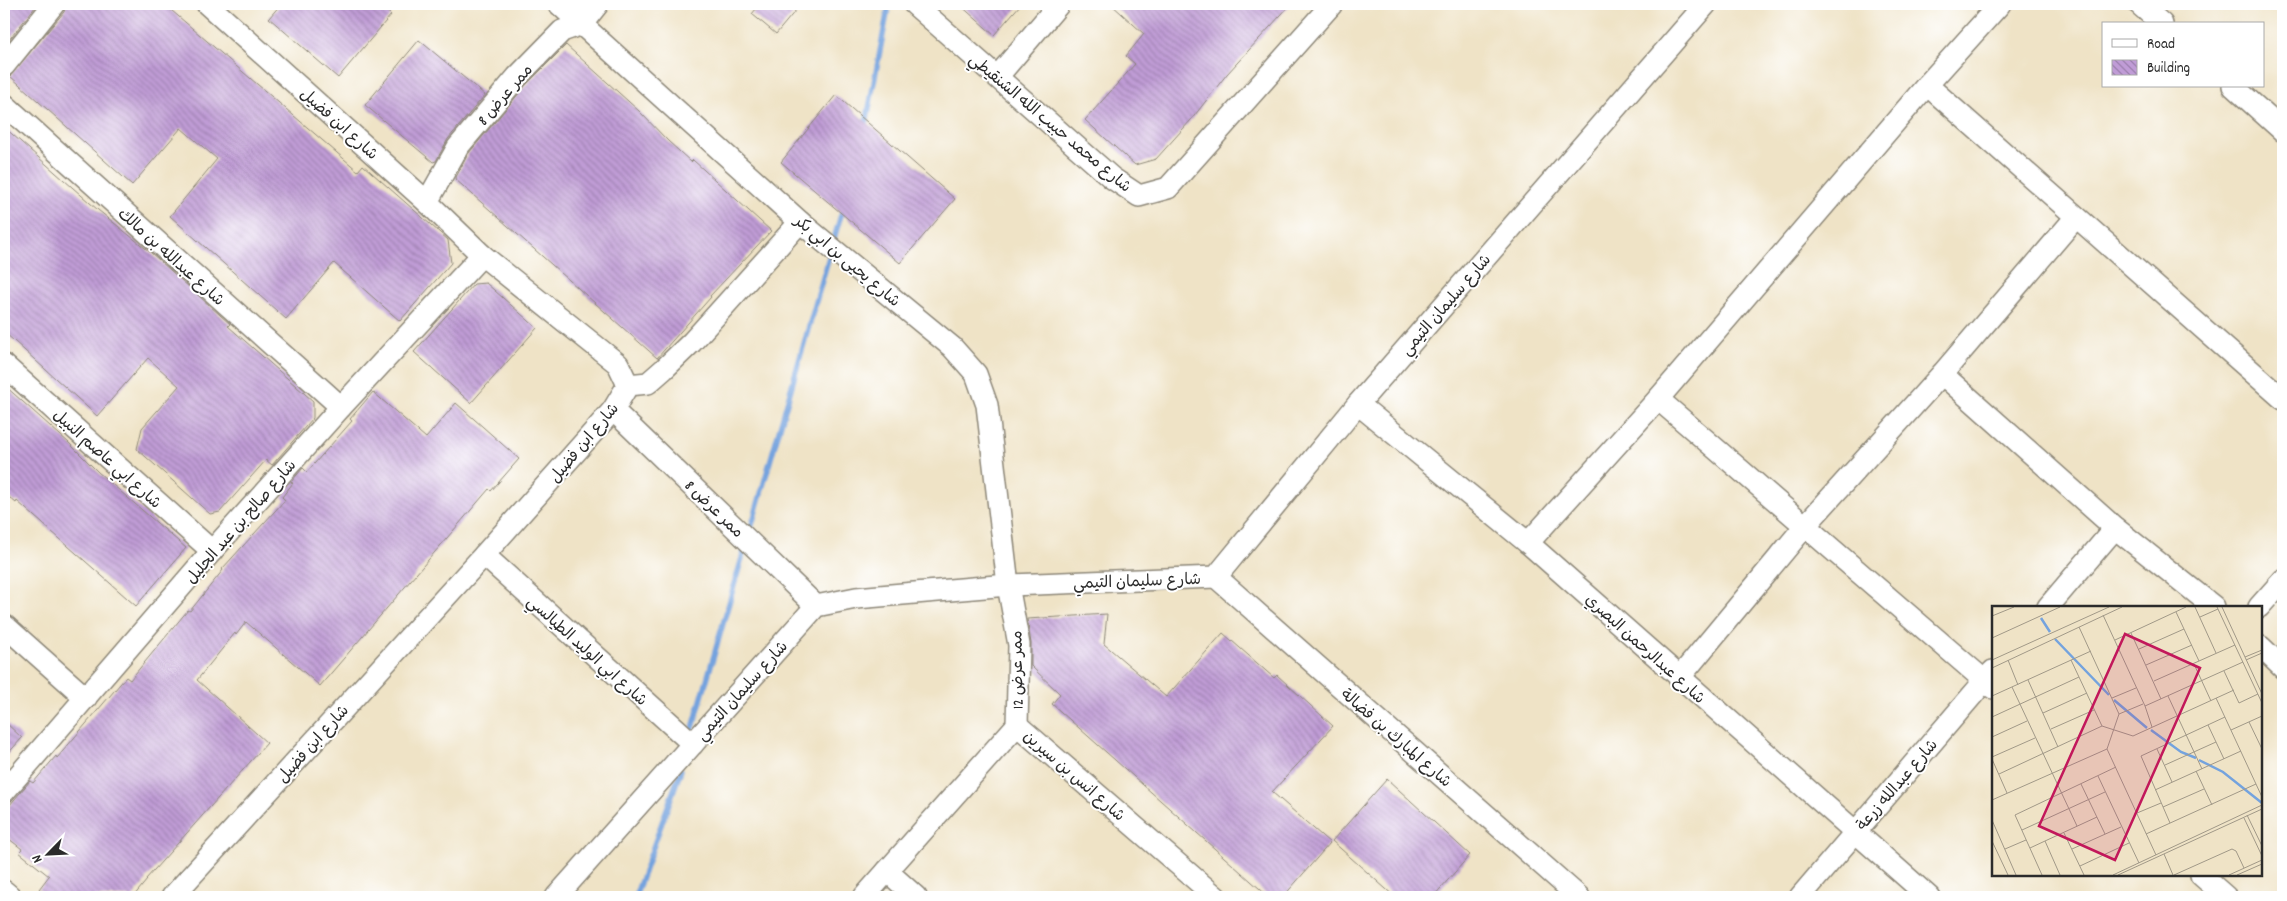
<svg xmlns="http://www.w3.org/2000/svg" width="2287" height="901" font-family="Dekko,'Playpen Sans Arabic',sans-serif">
<defs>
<pattern id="building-back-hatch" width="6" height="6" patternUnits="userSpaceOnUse" patternTransform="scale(1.25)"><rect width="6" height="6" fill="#c09cd6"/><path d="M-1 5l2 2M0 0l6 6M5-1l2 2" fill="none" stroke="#9c7fae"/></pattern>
</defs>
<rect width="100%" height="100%" fill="#fff"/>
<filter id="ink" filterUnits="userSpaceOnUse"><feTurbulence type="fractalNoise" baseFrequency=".02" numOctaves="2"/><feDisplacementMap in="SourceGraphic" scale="10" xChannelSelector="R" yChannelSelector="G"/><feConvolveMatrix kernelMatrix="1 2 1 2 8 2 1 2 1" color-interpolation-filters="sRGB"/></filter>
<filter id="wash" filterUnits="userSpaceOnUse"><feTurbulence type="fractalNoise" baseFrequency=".0096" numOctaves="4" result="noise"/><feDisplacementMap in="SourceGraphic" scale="20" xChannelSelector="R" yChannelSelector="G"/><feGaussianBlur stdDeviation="1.12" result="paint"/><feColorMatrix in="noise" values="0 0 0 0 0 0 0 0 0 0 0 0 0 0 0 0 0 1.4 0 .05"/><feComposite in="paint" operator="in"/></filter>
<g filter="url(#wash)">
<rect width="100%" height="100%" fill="#efe3c6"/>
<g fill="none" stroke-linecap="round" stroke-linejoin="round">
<!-- stream -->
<g stroke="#74a3de" stroke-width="5.5">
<path d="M865 129 889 4"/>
<path d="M833 242 843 208"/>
<path d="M749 535 830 253"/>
<path d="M691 735 746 544"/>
<path d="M635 897 681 770"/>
</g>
</g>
<g id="blocks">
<!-- building -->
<g fill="url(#building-back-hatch)">
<path d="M4 4H33L36 6 4 46Z"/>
<path d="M66 4H164L358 171 363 165 448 240 451 263 400 321 334 263 286 319 170 216 217 159 181 128 132 185 10 76 64 12Z"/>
<path d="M281 4H379L391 15 338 78 269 18Z"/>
<path d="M760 4H801L776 34 752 14Z"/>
<path d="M959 4H1021L994 35Z"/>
<path d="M1111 4H1291L1227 74 1191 120 1156 159 1135 165 1085 120 1135 64 1126 56 1144 34Z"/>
<path d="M419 40 485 95 448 139 436 161 433 162 365 105Z"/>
<path d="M566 45 639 111 668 141 691 162 693 160 771 231 710 296 711 297 657 358 455 179 468 154 526 85Z"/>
<path d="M836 95 955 199 900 263 781 162Z"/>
<path d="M4 127 98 210 150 252 230 324 228 326 313 401V418L272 465 266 460 220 512 210 514 137 449 142 428 179 386 148 358 97 416 4 332Z"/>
<path d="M486 283 537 328 471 403 414 352 474 284Z"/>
<path d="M4 385 69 443 98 472 186 548 136 606 17 501 16 503 4 493Z"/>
<path d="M373 392 426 438 456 403 519 459 491 491 489 489 320 686 246 622 236 635 235 633 197 680 267 743 146 879 147 880 133 897H49L39 889 49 876 19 852 22 849 4 835V812L30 781 33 783 56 756 57 758 126 677 130 680 188 610 190 611 223 570 222 569 285 500 282 497 293 483 291 482 303 468 307 472 352 421 350 419Z"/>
<path d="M1107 614 1104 644 1166 697 1223 633 1274 678 1277 675 1333 726 1272 792 1330 843 1283 897H1269L1052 704 1060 694 1031 666V643L1027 619Z"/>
<path d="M4 721 22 738 4 758Z"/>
<path d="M1387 779 1470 855 1433 897H1395L1332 841Z"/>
</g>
</g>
</g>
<g filter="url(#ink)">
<use href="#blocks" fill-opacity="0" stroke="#8d8778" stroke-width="1"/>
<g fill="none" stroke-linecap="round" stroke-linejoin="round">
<defs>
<g id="minor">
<path d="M559 4 800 222 952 347 976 374 987 405 1008 585 1019 645 1017 725"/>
<path d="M914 4 1112 178 1139 196 1168 188 1332 4"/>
<path d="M2139 4 2162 24"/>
<path d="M4 66 54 4"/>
<path d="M998 76 1059 4"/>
<path d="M1927 85 2283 399"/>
<path d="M2233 86 2283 131"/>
<path d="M4 104 341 407"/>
<path d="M427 202 458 147 517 77 562 31 582 24 598 4"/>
<path d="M4 365 212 551"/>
<path d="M1942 374 2115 528 2214 607"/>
<path d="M628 385 648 383 664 369 692 342 800 222"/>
<path d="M1658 399 1993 688"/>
<path d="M1358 404 1528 543 1929 897"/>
<path d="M613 410 816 606"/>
<path d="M1528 543 1658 399 1927 85 2000 4"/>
<path d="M484 555 693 744"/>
<path d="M1216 577 1579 897"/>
<path d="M2048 607 2115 528"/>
<path d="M2259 607 2283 580"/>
<path d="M4 625 86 698"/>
<path d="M2261 647 2283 668"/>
<path d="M1679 678 1805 526 1942 374 2076 217"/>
<path d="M4 792 212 551 341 407 482 255"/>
<path d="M887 871 916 897"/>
<path d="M2201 875 2226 897"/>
<path d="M4 891 11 897"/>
<path d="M172 897 484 555 613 410 628 385 618 364 482 255 427 202 207 4"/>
<path d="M556 897 816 606 856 598 1008 585 1216 577 1358 404 1706 4"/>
<path d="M864 897 1017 725 1216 897"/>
<path d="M1800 897 1993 671"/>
</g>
</defs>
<!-- minor casing -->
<use href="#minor" stroke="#8d8778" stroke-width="24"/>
<!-- minor -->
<use href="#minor" stroke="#fff" stroke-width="21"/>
</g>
</g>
<g text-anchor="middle" stroke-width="4" stroke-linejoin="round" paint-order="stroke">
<!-- street labels -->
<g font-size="16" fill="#2b2b2b" stroke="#fff">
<text transform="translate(504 94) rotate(-49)" y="6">ممر عرض 8</text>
<text transform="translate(1051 122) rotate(40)" y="6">شارع محمد حبيب الله الشنقيطي</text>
<text transform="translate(340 123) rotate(42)" y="6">شارع ابن فضيل</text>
<text transform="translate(172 256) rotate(42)" y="6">شارع عبدالله بن مالك</text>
<text transform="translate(848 260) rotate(40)" y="6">شارع يحيى بن ابي بكر</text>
<text transform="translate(1445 304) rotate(-49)" y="6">شارع سليمان التيمي</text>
<text transform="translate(583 442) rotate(-50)" y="6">شارع ابن فضيل</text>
<text transform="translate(108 458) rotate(42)" y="6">شارع ابي عاصم النبيل</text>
<text transform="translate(715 508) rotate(44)" y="6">ممر عرض 8</text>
<text transform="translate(240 521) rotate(-49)" y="6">شارع صالح بن عبد الجليل</text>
<text transform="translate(1137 580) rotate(-2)" y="6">شارع سليمان التيمي</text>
<text transform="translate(1646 648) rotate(42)" y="6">شارع عبدالرحمن البصري</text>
<text transform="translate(588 650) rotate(42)" y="6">شارع ابي الوليد الطيالسي</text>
<text transform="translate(1016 670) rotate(-91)" y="6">ممر عرض 12</text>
<text transform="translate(741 690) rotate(-48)" y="6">شارع سليمان التيمي</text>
<text transform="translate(1397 737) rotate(41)" y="6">شارع المبارك بن فضالة</text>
<text transform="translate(312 743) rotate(-48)" y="6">شارع ابن فضيل</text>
<text transform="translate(1075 775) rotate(41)" y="6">شارع انس بن سيرين</text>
<text transform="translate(1896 784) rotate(-49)" y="6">شارع عبدالله زرعة</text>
</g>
</g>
<!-- overview -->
<g transform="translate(1992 606)">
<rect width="270" height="270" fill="#efe3c6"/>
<path fill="none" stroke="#74a3de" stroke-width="2.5" d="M49 12 58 26M63 33 117 89M122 94 155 122M159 124 189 146 204 152M207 154 231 166 270 197"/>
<path fill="none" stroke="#a19988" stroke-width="1" d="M203 1 224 47M225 1 270 97M230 1 270 88M184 6 207 55M111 9 153 100 251 56M0 10 22 1M208 11 226 3M87 21 127 108 115 143 164 249M139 27 169 93M0 32 68 1M123 34 194 1M147 43 192 23M253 51 270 44M0 54 117 1M16 54 26 79M254 54 270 47M202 58 219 95M154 59 200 39M0 62 130 1M232 65 247 97 266 88M36 74 66 141M162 75 243 39M20 81 85 220M0 90 99 45M176 90 210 163M120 92 144 82M224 92 270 191M153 100 160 121M51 107 95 87M127 108 151 98M0 111 87 71M257 116 270 143M216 119 232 153M110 120 141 130 242 84M59 123 102 104M239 124 270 110M0 131 35 115M165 143 180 176M0 151 43 132M0 153 15 187M173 159 224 136M204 165 220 199M7 168 110 120 79 54M106 170 147 257M89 178 113 228M163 184 249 145M0 194 115 143M171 201 212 183M145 207 169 197M255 209 270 240M252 212 270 250M0 214 24 269M178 217 149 150 233 111M30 224 113 186M72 227 92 269M154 228 264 178M0 235 16 269M38 242 53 235M13 243 34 234M80 243 129 221M172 248 181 269M88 260 137 237M50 269 23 209 124 161M68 269 53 235 105 211M121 269 270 199M126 269 270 203M182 269 240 243 244 245 252 262M237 269 270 254M245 269 270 258"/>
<path fill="#c2185b" fill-opacity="0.15" stroke="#c2185b" stroke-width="2.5" d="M133 28 208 62 123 254 47 220Z"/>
<rect width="270" height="270" fill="none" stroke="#2b2b2b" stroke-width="2.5"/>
</g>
<!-- margin -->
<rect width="2287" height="901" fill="none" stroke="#fff" stroke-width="20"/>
<!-- legend -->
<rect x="2102" y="22" width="162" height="65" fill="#ffffff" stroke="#aaaaaa"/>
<rect x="2112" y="39" width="25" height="8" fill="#ffffff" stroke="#aaaaaa"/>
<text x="2147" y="48" font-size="15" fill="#2b2b2b">Road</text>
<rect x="2112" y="60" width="25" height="15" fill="url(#building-back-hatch)" stroke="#aaaaaa"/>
<text x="2147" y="72" font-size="15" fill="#2b2b2b">Building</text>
<!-- north arrow -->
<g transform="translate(48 854) rotate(246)" stroke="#ffffff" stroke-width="4" paint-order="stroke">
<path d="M0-4L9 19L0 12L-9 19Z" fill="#2b2b2b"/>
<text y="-8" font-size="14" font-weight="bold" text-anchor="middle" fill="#2b2b2b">N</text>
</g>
</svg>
